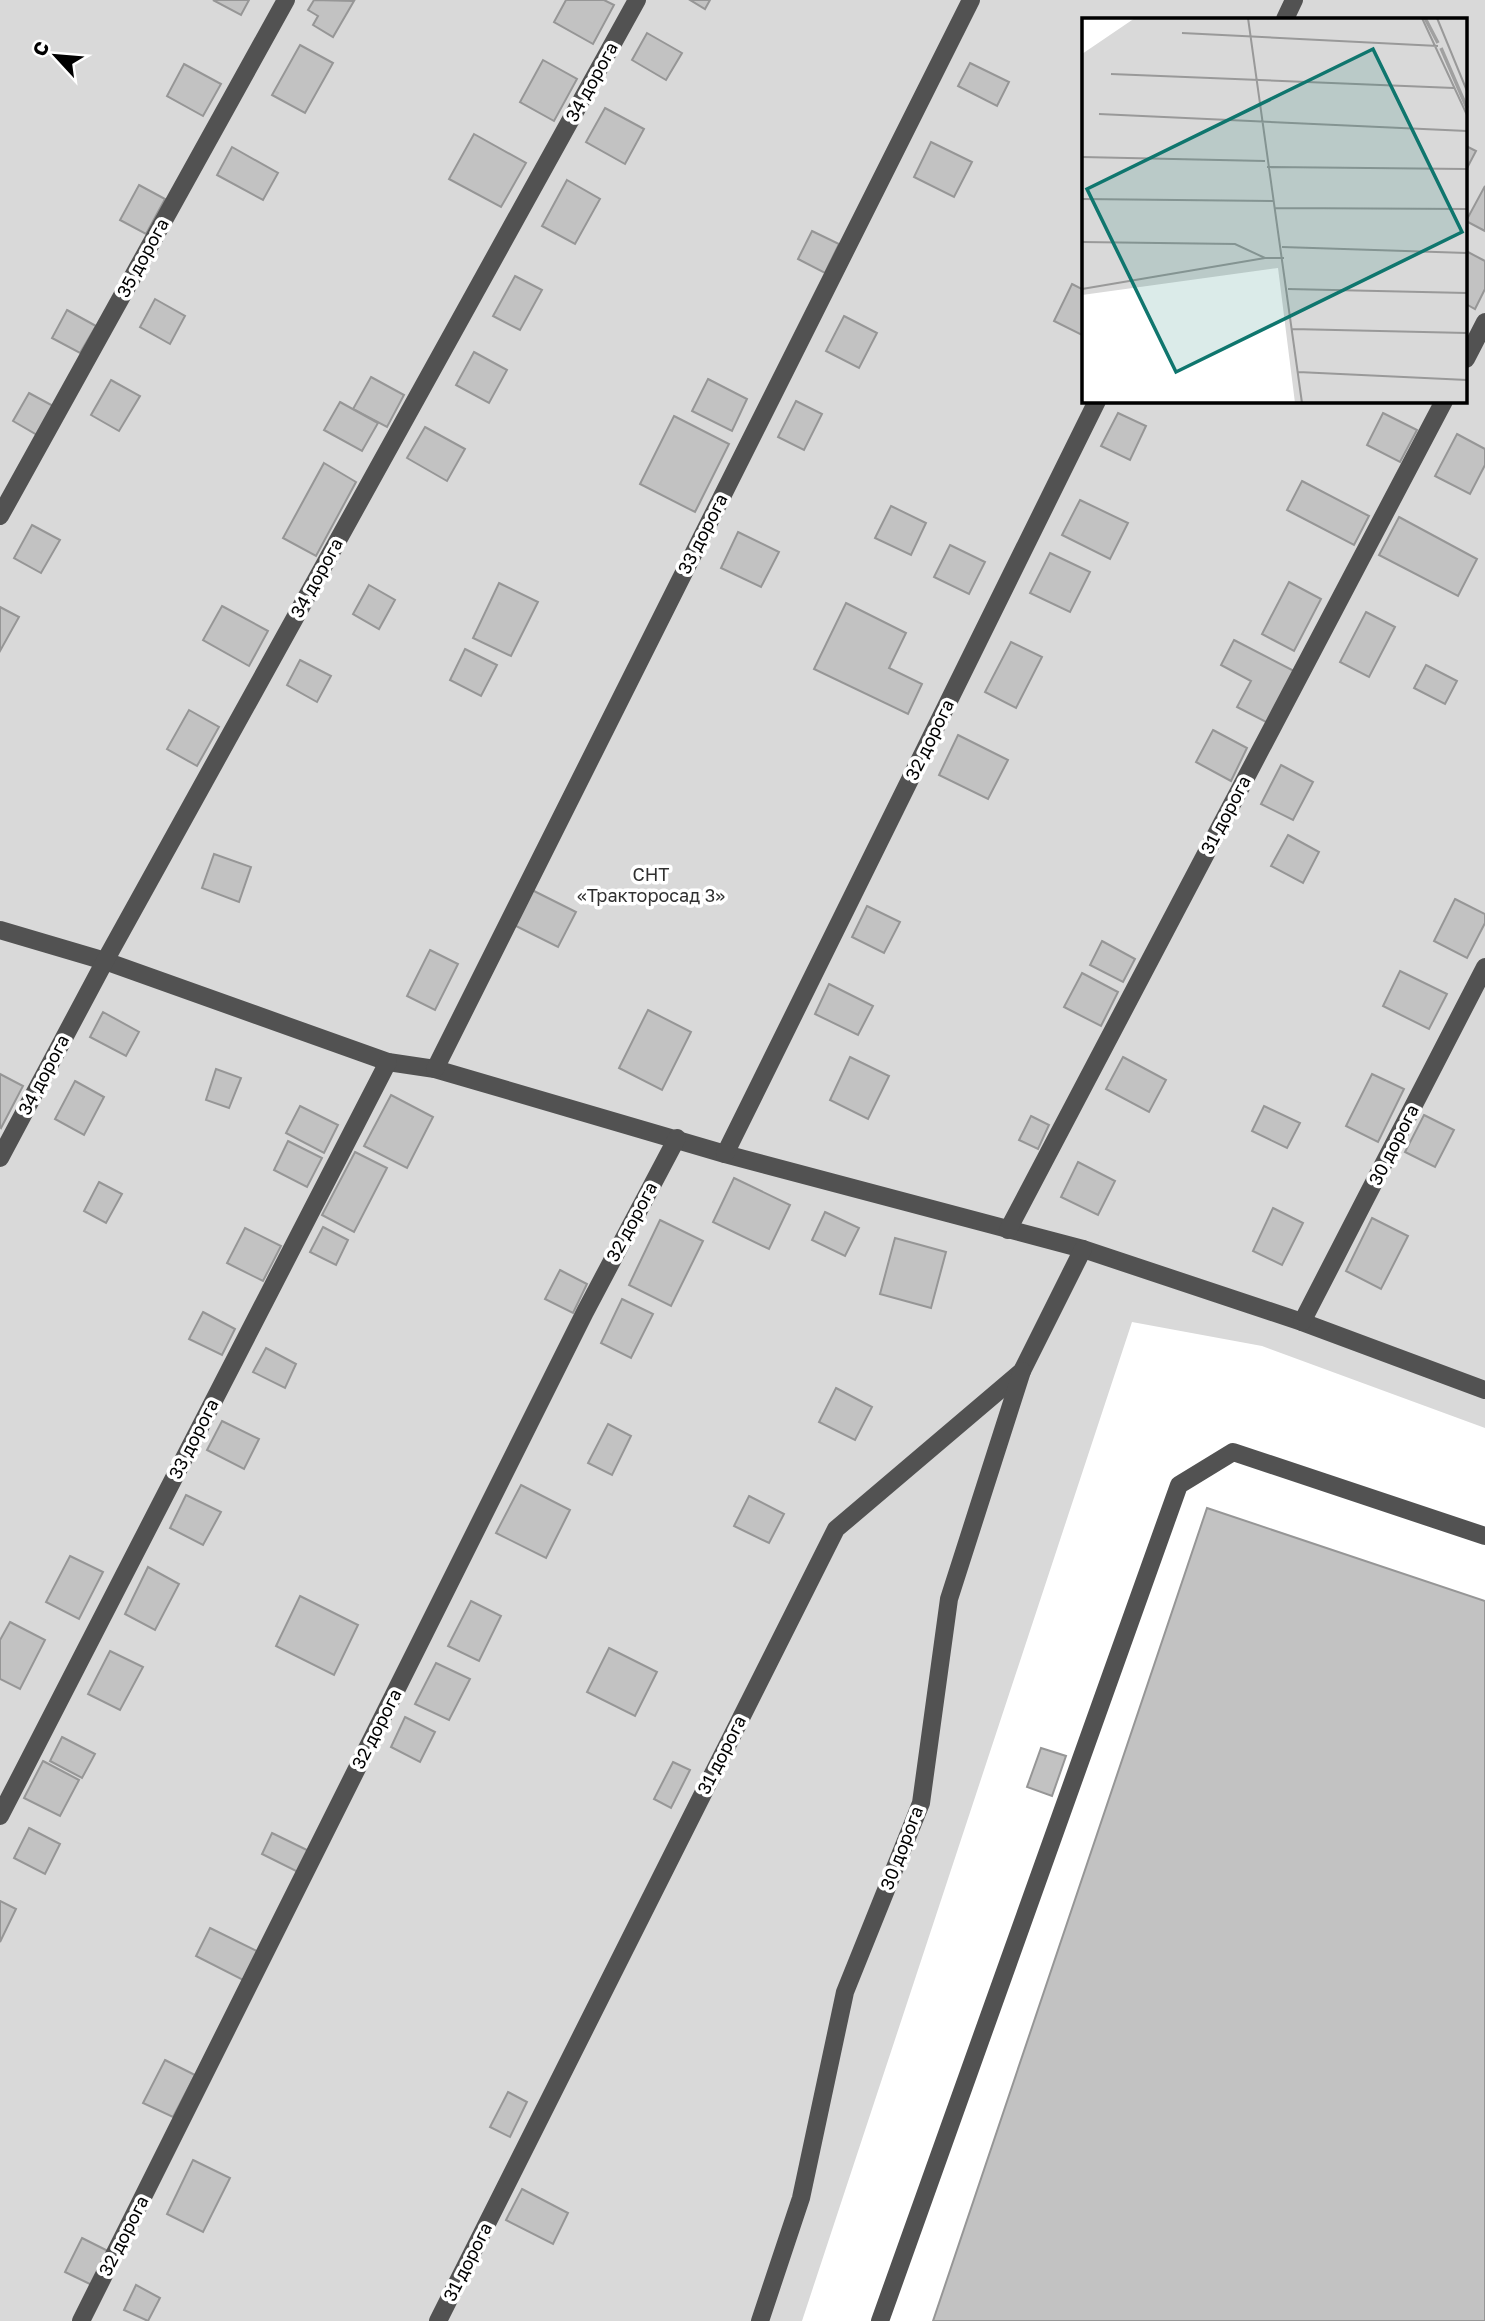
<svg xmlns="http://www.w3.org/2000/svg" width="1485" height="2321" font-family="'Golos Text',sans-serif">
<rect width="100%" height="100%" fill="#fff"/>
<!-- green -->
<path fill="#d9d9d9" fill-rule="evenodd" d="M0 0H1485V1428L1262 1346 1132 1322 802 2321H0ZM1084 19H1466V401H1084Z"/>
<!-- building -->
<g fill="#c2c2c2" stroke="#969696" stroke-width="2">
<path d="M213 0H249L241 15Z"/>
<path d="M314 0 354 1 333 37 313 25 318 16 308 10Z"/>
<path d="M566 0H604L614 5 593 44 554 22Z"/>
<path d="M690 0H710L705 9Z"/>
<path d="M647 33 682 53 666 80 632 60Z"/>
<path d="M300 45 333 63 305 113 272 95Z"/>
<path d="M543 60 577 79 554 121 520 102Z"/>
<path d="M970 63 1009 82 997 106 958 86Z"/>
<path d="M184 64 221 84 203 116 167 96Z"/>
<path d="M605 108 644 129 625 164 586 142Z"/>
<path d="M474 134 526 163 501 207 449 179Z"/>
<path d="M931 142 972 162 954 197 914 177Z"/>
<path d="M1466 146 1476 151 1466 170Z"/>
<path d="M232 147 278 173 263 200 217 175Z"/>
<path d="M567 180 600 199 575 244 542 226Z"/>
<path d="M139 185 165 199 146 234 120 220Z"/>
<path d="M1485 186V231L1466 221Z"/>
<path d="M812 231 839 244 825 273 798 259Z"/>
<path d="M1466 251 1485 261V289L1475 309 1466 304Z"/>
<path d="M515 276 542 290 520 330 493 316Z"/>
<path d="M1072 284 1084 290V336L1054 321Z"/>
<path d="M155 299 185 316 170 344 140 327Z"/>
<path d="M67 310 96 326 80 353 52 338Z"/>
<path d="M844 316 877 333 859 368 826 351Z"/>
<path d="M474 352 507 370 489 403 456 385Z"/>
<path d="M371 377 404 395 387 427 353 409Z"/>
<path d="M708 379 747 399 732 431 692 411Z"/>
<path d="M111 380 140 396 119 431 91 415Z"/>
<path d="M29 393 55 407 39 436 13 421Z"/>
<path d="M796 401 822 414 804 450 778 437Z"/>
<path d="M340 402 378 423 362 451 324 430Z"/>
<path d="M1118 413 1146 426 1130 460 1101 446Z"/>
<path d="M1383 413 1417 430 1400 462 1367 445Z"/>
<path d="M674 416 729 444 695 512 640 484Z"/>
<path d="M425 427 465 449 447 481 407 458Z"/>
<path d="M1457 434 1485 449V465L1470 494 1435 476Z"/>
<path d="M324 463 356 482 316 556 283 538Z"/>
<path d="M1302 481 1369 516 1354 545 1287 510Z"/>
<path d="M1080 500 1128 523 1110 559 1062 535Z"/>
<path d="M891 506 926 523 911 555 875 538Z"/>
<path d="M1399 517 1477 559 1458 596 1379 555Z"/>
<path d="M32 525 60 540 41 573 14 558Z"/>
<path d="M738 532 779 552 761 587 721 568Z"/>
<path d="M950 545 985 562 969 594 934 577Z"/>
<path d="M1050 553 1090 572 1070 612 1030 593Z"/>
<path d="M1289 582 1321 599 1294 651 1262 634Z"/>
<path d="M499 583 538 602 511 656 473 638Z"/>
<path d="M369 585 395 600 379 629 353 614Z"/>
<path d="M846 603 906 633 889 668 922 684 908 714 814 669Z"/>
<path d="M222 606 268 631 249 666 203 640Z"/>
<path d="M0 607 19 617 0 651Z"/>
<path d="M1366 612 1395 627 1369 677 1340 662Z"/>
<path d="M1234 640 1294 671 1268 723 1237 707 1251 681 1221 665Z"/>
<path d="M1011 642 1042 657 1016 708 985 692Z"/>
<path d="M465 649 497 665 481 696 450 680Z"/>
<path d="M300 660 331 676 317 702 287 685Z"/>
<path d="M1426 665 1457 681 1445 704 1414 688Z"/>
<path d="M189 710 219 727 197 766 167 749Z"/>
<path d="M1213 730 1247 748 1231 781 1196 762Z"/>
<path d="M958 735 1008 760 988 799 939 775Z"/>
<path d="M1281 765 1313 782 1293 820 1261 804Z"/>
<path d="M1288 835 1319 852 1303 883 1271 866Z"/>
<path d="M214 854 251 867 239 902 202 888Z"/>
<path d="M532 890 576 912 558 947 514 925Z"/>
<path d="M1455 899 1485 914V923L1467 958 1434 941Z"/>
<path d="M867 906 900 922 884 953 852 937Z"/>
<path d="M1102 941 1135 959 1123 982 1090 965Z"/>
<path d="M430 950 458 964 435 1010 407 996Z"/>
<path d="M1400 971 1447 994 1429 1029 1383 1006Z"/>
<path d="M1082 973 1118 992 1101 1026 1064 1007Z"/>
<path d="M829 984 873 1006 858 1035 815 1014Z"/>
<path d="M648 1010 691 1032 662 1090 619 1068Z"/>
<path d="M103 1012 139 1032 126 1056 90 1037Z"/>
<path d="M850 1057 889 1076 868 1119 830 1100Z"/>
<path d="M1123 1057 1166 1080 1149 1112 1106 1089Z"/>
<path d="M216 1069 241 1078 229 1108 206 1100Z"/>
<path d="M0 1074 23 1086 1 1128 0 1127Z"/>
<path d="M1372 1074 1404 1089 1378 1142 1346 1126Z"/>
<path d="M75 1081 104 1097 84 1135 55 1119Z"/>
<path d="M391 1095 433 1117 407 1168 364 1146Z"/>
<path d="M300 1106 338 1125 324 1153 286 1133Z"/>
<path d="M1264 1106 1300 1123 1287 1148 1252 1131Z"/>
<path d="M1424 1115 1454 1130 1435 1167 1405 1152Z"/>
<path d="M1031 1116 1049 1125 1038 1149 1019 1140Z"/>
<path d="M288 1141 322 1158 307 1187 274 1170Z"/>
<path d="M355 1152 387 1168 354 1232 322 1215Z"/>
<path d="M1078 1162 1115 1181 1098 1215 1061 1197Z"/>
<path d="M734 1178 790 1205 769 1249 713 1222Z"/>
<path d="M99 1182 122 1194 106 1223 84 1211Z"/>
<path d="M1273 1208 1303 1223 1282 1265 1253 1251Z"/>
<path d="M825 1212 859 1228 845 1256 812 1240Z"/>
<path d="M1372 1218 1408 1236 1381 1289 1346 1271Z"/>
<path d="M660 1220 703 1241 671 1306 629 1285Z"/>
<path d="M323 1227 348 1240 336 1265 310 1252Z"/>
<path d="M245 1228 281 1246 263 1281 227 1263Z"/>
<path d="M895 1238 946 1252 931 1308 880 1294Z"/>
<path d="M560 1270 587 1284 573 1313 545 1299Z"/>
<path d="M622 1299 653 1314 631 1358 601 1343Z"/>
<path d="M203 1312 235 1329 222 1355 189 1339Z"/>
<path d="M266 1348 296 1364 285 1388 253 1372Z"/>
<path d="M836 1388 872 1407 855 1440 819 1422Z"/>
<path d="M222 1421 259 1439 244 1469 207 1450Z"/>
<path d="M608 1424 631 1436 612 1475 588 1463Z"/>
<path d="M521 1485 570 1510 546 1558 496 1533Z"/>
<path d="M186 1495 221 1512 203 1545 170 1528Z"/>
<path d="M749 1496 784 1514 769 1543 734 1526Z"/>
<path d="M1207 1508 1485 1601V2321H933Z"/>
<path d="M70 1556 103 1572 79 1619 46 1602Z"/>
<path d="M148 1567 179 1584 155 1630 125 1614Z"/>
<path d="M300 1596 358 1625 334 1675 276 1646Z"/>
<path d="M471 1601 501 1616 479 1661 448 1646Z"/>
<path d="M10 1622 45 1640 20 1689 0 1679V1640Z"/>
<path d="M609 1648 657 1672 635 1716 587 1692Z"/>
<path d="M110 1651 143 1667 120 1710 88 1694Z"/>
<path d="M436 1663 470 1679 449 1720 415 1704Z"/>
<path d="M405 1717 435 1732 420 1762 391 1747Z"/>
<path d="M62 1737 95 1754 82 1778 50 1761Z"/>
<path d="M1041 1748 1066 1756 1052 1796 1027 1787Z"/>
<path d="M43 1761 79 1780 60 1816 24 1798Z"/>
<path d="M673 1762 690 1770 671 1808 654 1799Z"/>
<path d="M29 1828 60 1844 45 1874 14 1858Z"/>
<path d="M272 1833 309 1851 298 1872 262 1854Z"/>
<path d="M0 1901 16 1909 0 1942Z"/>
<path d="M210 1928 259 1952 245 1981 196 1956Z"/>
<path d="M165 2060 195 2075 173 2117 143 2103Z"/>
<path d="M508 2092 527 2102 510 2137 490 2127Z"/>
<path d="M193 2160 230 2178 203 2232 167 2214Z"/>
<path d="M522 2189 568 2213 553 2244 506 2220Z"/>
<path d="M82 2238 112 2253 96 2287 65 2272Z"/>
<path d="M136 2285 160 2298 148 2321 124 2310Z"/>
</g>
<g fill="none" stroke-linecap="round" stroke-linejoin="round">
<!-- minor -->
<g stroke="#525252" stroke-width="18">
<path d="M1285 19 1294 0"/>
<path d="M1466 359 1485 322"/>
<path d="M0 516 286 0"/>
<path d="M0 930 105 961 388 1062 435 1069 725 1154 1083 1249 1302 1322 1485 1390"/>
<path d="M435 1069 971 0"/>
<path d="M725 1154 1097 401"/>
<path d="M0 1158 105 961 637 0"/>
<path d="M1008 1230 1444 401"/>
<path d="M1302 1322 1485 967"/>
<path d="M0 1816 388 1062"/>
<path d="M81 2321 585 1312 677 1138"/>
<path d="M438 2321 836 1529 1022 1371 1083 1249"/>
<path d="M760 2321 801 2198 845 1992 921 1803 949 1599 1022 1371"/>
<path d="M880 2321 1179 1485 1233 1452 1485 1536"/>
</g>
</g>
<g text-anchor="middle" stroke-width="7" stroke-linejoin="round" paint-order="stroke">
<!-- street labels -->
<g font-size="18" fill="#000" stroke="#fff">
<text transform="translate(592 82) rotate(-61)" y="6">34 дорога</text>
<text transform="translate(143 258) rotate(-61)" y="6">35 дорога</text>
<text transform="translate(703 534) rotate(-63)" y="6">33 дорога</text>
<text transform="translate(317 578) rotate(-61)" y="6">34 дорога</text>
<text transform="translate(930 740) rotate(-64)" y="6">32 дорога</text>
<text transform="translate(1226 815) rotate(-62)" y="6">31 дорога</text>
<text transform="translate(44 1075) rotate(-62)" y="6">34 дорога</text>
<text transform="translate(1394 1145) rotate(-63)" y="6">30 дорога</text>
<text transform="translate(632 1222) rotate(-62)" y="6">32 дорога</text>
<text transform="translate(194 1439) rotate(-63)" y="6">33 дорога</text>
<text transform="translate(377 1729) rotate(-63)" y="6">32 дорога</text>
<text transform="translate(722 1755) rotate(-63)" y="6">31 дорога</text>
<text transform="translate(902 1848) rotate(-69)" y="6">30 дорога</text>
<text transform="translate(124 2236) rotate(-63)" y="6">32 дорога</text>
<text transform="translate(468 2262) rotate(-63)" y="6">31 дорога</text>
</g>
<!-- park labels -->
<g font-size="18" fill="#303030" stroke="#fff">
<text x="651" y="881">СНТ<tspan x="651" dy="21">«Тракторосад 3»</tspan></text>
</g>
</g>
<!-- overview -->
<g transform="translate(1082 18)">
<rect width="385" height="385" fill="#fff"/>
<path d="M53 0H385V385H213L196 250 0 277V36Z" fill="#d9d9d9"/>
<path fill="none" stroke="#a0a0a0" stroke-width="3.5" d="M343 0 356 25M359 30 385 90"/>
<path fill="none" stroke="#999" stroke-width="2" d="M166 0 220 385M340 0 385 97M355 0 385 73M100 15 356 28M29 56 372 70M17 96 385 113M0 139 183 143M385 148V173M185 149 384 151M0 181 191 183M192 190 385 191M0 224 153 226 183 240H202M200 229 385 235M0 271 183 240M206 271 385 275M210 311 385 315M216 354 385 362"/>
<path fill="#0f766e" fill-opacity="0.15" stroke="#0f766e" stroke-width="3.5" d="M291 31 380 214 94 354 5 171Z"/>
<rect width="385" height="385" fill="none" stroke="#000" stroke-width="3.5"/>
</g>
<!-- north arrow -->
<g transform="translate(56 56) rotate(296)" stroke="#ffffff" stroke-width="5" paint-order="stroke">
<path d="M0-5L12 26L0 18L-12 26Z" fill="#000000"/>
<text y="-10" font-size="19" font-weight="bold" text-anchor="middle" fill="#000000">С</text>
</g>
</svg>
